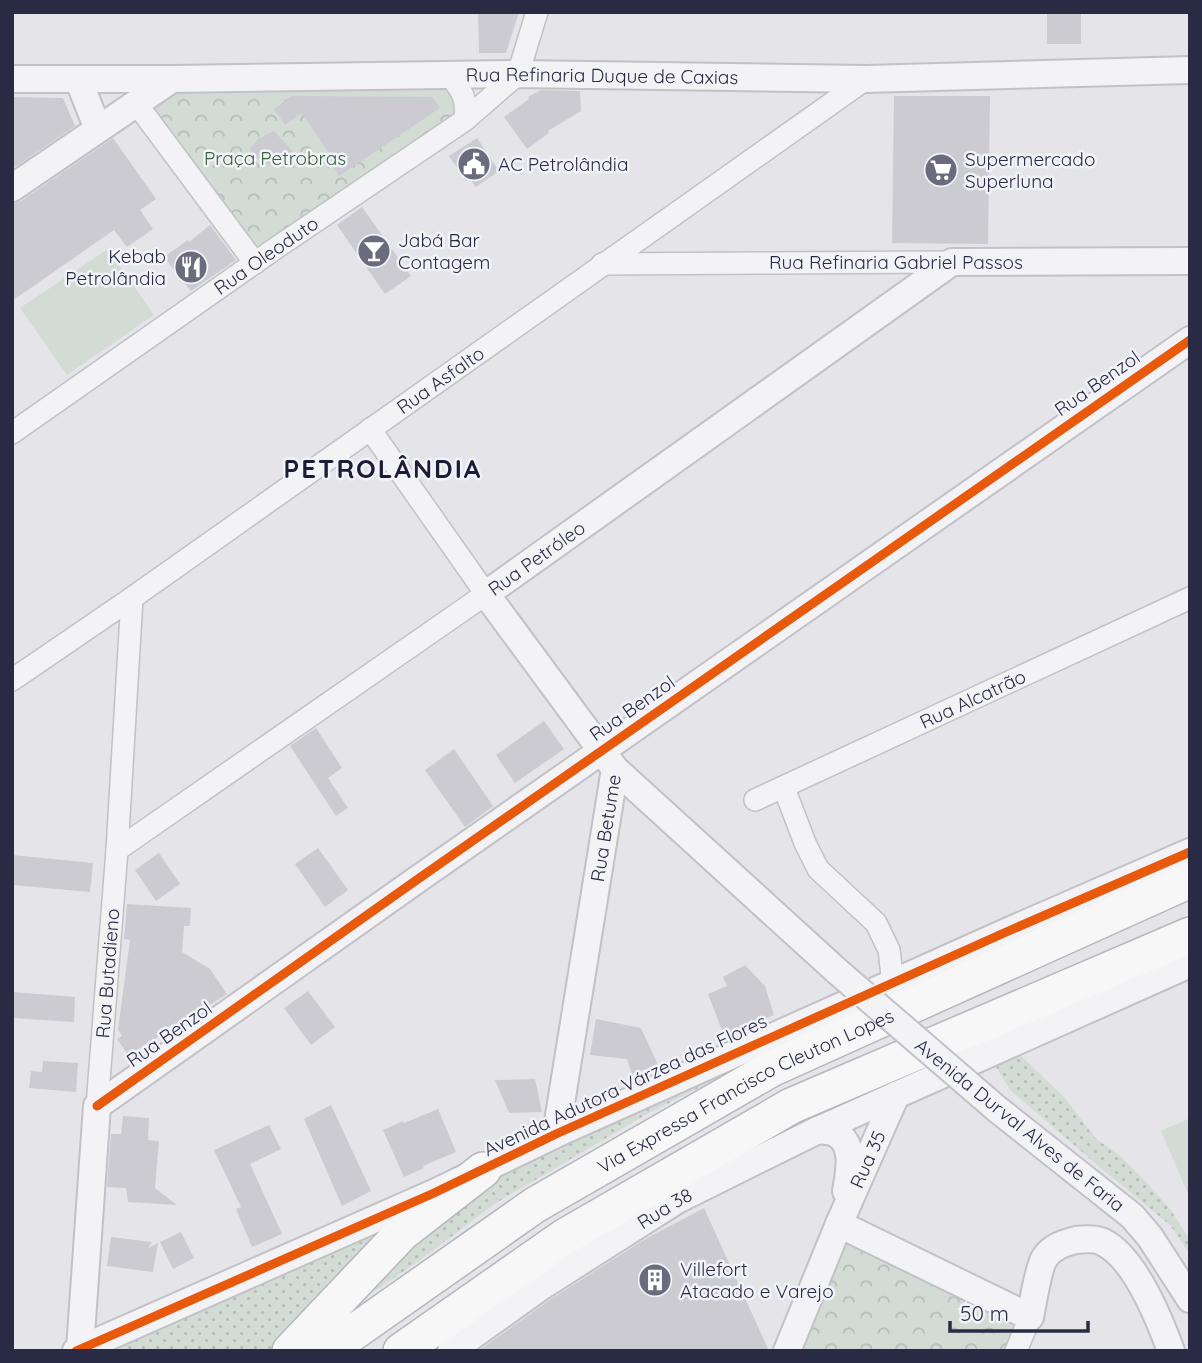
<svg xmlns="http://www.w3.org/2000/svg" width="1202" height="1363" font-family="Quicksand,sans-serif">
<defs>
<pattern id="grass-dots" width="8" height="8" patternUnits="userSpaceOnUse" patternTransform="scale(1.75)"><rect width="8" height="8" fill="#d2dcd5"/><path d="M2 2h.1M6 6h.1" fill="none" stroke="#b4bdb8" stroke-width="1.8" stroke-linecap="round"/></pattern>
<pattern id="park-crowns" width="20" height="18" patternUnits="userSpaceOnUse" patternTransform="scale(1.75)"><rect width="20" height="18" fill="#d2dcd5"/><path d="M2 6a3 3 0 1 1 6 0M12 15a3 3 0 1 1 6 0" fill="none" stroke="#b4bdb8"/></pattern>
</defs>
<rect width="100%" height="100%" fill="#e4e4e9"/>
<!-- grass -->
<g fill="url(#grass-dots)">
<path d="M861 1006 647 1114 496 1203 420 1260 327 1324 445 1210 537 1153Z"/>
<path d="M1021 1056 1065 1098 1096 1139 1119 1155 1147 1183 1170 1209 1190 1240V1254L1170 1225 1102 1169 1011 1091 994 1064Z"/>
<path d="M401 1219 271 1351H109Z"/>
</g>
<!-- park -->
<g fill="url(#park-crowns)">
<path d="M180 85 449 86 461 118 255 258 149 108Z"/>
<path d="M843 1234 1023 1320 1010 1351H792Z"/>
</g>
<!-- pitch -->
<g fill="#d2dcd5">
<path d="M108 249 154 315 67 375 20 308Z"/>
<path d="M1190 1118V1198L1161 1131Z"/>
</g>
<!-- building -->
<g fill="#cbcbd1">
<path d="M478 12H519L506 53H479Z"/>
<rect x="1047" y="12" width="34" height="32"/>
<path d="M541 90 580 91 581 111 548 131 549 133 527 149 504 117 529 99 528 97Z"/>
<path d="M292 96 432 97 440 108 339 176 329 160 331 156 302 113 285 125 274 109Z"/>
<path d="M894 96H990L988 244 892 243Z"/>
<path d="M12 97 63 98 75 126 15 167 12 162Z"/>
<path d="M274 131 293 152 274 164H266L252 154 250 148 258 139Z"/>
<path d="M113 138 156 199 140 210 153 229 127 247 114 230 12 301V204L21 201Z"/>
<path d="M477 138 499 171 476 187 470 179 466 181 449 156Z"/>
<path d="M362 207 411 276 385 294 337 225Z"/>
<path d="M210 225 236 260 191 291 164 257 188 240 189 242Z"/>
<path d="M544 721 564 749 515 783 496 755Z"/>
<path d="M316 728 342 768 328 778 348 808 336 816 290 746Z"/>
<path d="M454 749 493 806 465 827 425 770Z"/>
<path d="M318 848 348 890 325 907 295 864Z"/>
<path d="M159 853 180 884 156 901 135 870Z"/>
<path d="M12 855 93 863 90 892 12 885Z"/>
<path d="M127 904 191 908 190 926H184L182 952 210 969 227 994 174 1027 172 1024 152 1042 151 1040 129 1056 117 1039 122 1036 118 1030 130 940 124 939Z"/>
<path d="M745 965 765 986 774 1015 743 1028 744 1030 725 1038 708 994 727 986 723 977Z"/>
<path d="M308 991 335 1027 311 1045 284 1008Z"/>
<path d="M12 992 75 997 74 1022 12 1018Z"/>
<path d="M596 1019 641 1028 658 1065 632 1074 627 1059 590 1055Z"/>
<path d="M43 1061 78 1063 76 1092 29 1088 31 1071 42 1072Z"/>
<path d="M535 1079 542 1112 509 1113 495 1080Z"/>
<path d="M331 1105 371 1191 342 1206 304 1119Z"/>
<path d="M438 1109 456 1152 423 1166 424 1168 404 1177 383 1130 403 1121 404 1123Z"/>
<path d="M123 1116 149 1118 148 1140 159 1141 155 1188 177 1205 128 1202 126 1188 107 1187 111 1134H121Z"/>
<path d="M269 1125 281 1149 250 1164 282 1234 252 1247 236 1209 241 1207 214 1150Z"/>
<path d="M704 1208 769 1351H478L551 1299 647 1238Z"/>
<path d="M181 1232 194 1258 173 1269 160 1242Z"/>
<path d="M111 1237 152 1242 148 1248 158 1243 153 1272 107 1266Z"/>
</g>
<g fill="none" stroke-linecap="round" stroke-linejoin="round">
<defs>
<g id="minor">
<path d="M450 75C463 93 467 98 465 120"/>
<path d="M136 103 255 263"/>
<path d="M602 264 952 262"/>
<path id="s1" d="M12 433 276 248 465 120 518 74 537 12"/>
<path id="s2" d="M12 680 132 598 866 79"/>
<path d="M784 788 805 843 818 869 876 923 889 950 893 983"/>
<path id="s3" d="M755 800 1190 598"/>
<path d="M117 850 486 594 370 429"/>
<path id="s4" d="M97 1106 117 850 132 598"/>
<path d="M1016 1351 1030 1317"/>
</g>
<g id="tertiary">
<path id="s5" d="M12 79H172L518 74 866 79 1190 70"/>
<path d="M78 79 98 129"/>
<path d="M12 188 172 79"/>
<path id="s6" d="M838 972 615 769 486 594 952 262 1190 261"/>
<path d="M997 1109 1132 1216 1150 1237 1190 1299"/>
<path d="M818 1130C823 1131 831 1131 835 1133 856 1143 849 1174 846 1191"/>
<path id="s7" d="M556 1134 615 769"/>
<path d="M839 1224 1030 1317C1033 1303 1038 1269 1044 1259 1051 1247 1064 1243 1076 1240 1084 1239 1095 1238 1103 1242 1135 1258 1159 1318 1171 1351"/>
<path d="M80 1349 97 1106 418 879 1190 340"/>
<path d="M76 1351 434 1193 556 1134 1004 933 1190 852"/>
<path id="s8" d="M451 1351 542 1286 677 1200 818 1130 1190 964"/>
<path id="s9" d="M787 1351 839 1224 896 1095"/>
</g>
<g id="trunk">
<path d="M290 1351 402 1233 483 1170"/>
<path id="s10" d="M327 1351 535 1205 771 1069 1190 880"/>
<path d="M401 1351 564 1237 791 1106 1190 935"/>
</g>
</defs>
<!-- minor casing -->
<use href="#minor" stroke="#c1c1c7" stroke-width="24"/>
<!-- tertiary casing -->
<use href="#tertiary" stroke="#c1c1c7" stroke-width="30"/>
<!-- trunk casing -->
<use href="#trunk" stroke="#b6b7be" stroke-width="38"/>
<!-- minor -->
<use href="#minor" stroke="#f3f3f6" stroke-width="21"/>
<!-- tertiary -->
<use href="#tertiary" stroke="#f3f3f6" stroke-width="26"/>
<!-- trunk -->
<use href="#trunk" stroke="#f7f7f7" stroke-width="35"/>
<defs>
<path id="tertiary-bridge" d="M838 972 997 1109"/>
</defs>
<!-- tertiary-bridge casing -->
<use href="#tertiary-bridge" stroke="#c1c1c7" stroke-width="30" stroke-linecap="butt"/>
<!-- tertiary-bridge -->
<use href="#tertiary-bridge" stroke="#f3f3f6" stroke-width="26"/>
<defs>
<g id="cycleway">
<path d="M97 1106 418 879 1190 340"/>
<path d="M76 1351 434 1193 556 1134 1004 933 1190 852"/>
</g>
</defs>
<!-- cycleway casing -->
<use href="#cycleway" stroke="#f2f3f8" stroke-width="13"/>
<!-- cycleway -->
<use href="#cycleway" stroke="#e8590c" stroke-width="9"/>
</g>
<!-- icons -->
<defs>
<symbol id="civic-disc" viewBox="-11 -11 22 22"><circle r="9.5" fill="#6a6c7e" stroke="#f2f3f8"/><path d="M-.6-6.5H3V-4.5H.6V-3L4-1V1h2V6H-6V1h2V-1L-.6-3ZM-1.2 2.5V6h2.4V2.5Z" fill="#fff"/></symbol>
<symbol id="supermarket-disc" viewBox="-11 -11 22 22"><circle r="9.5" fill="#6a6c7e" stroke="#f2f3f8"/><path d="M-6-5.5h2.5l.6 2H6L4.5 2H-2.5L-4.4-4H-6ZM-1.5 3.2a1.3 1.3 0 1 0 .1 0ZM3 3.2a1.3 1.3 0 1 0 .1 0Z" fill="#fff"/></symbol>
<symbol id="bar-disc" viewBox="-11 -11 22 22"><circle r="9.5" fill="#6a6c7e" stroke="#f2f3f8"/><path d="M-6-5H6L.8 .8V4.5H3.5V6h-7V4.5H-.8V.8Z" fill="#fff"/></symbol>
<symbol id="restaurant-disc" viewBox="-11 -11 22 22"><circle r="9.5" fill="#6a6c7e" stroke="#f2f3f8"/><path d="M-5-6h1v4h1v-4h1v4h1v-4h1v5L-1.5 .5V6h-2V.5L-5-1ZM5-6V6H3V1.5H1.5Q1.5-4 5-6Z" fill="#fff"/></symbol>
<symbol id="building-disc" viewBox="-11 -11 22 22"><circle r="9.5" fill="#6a6c7e" stroke="#f2f3f8"/><path d="M-4-6H4V6H1V3H-1V6H-4ZM-2.5-4.3h1.7v1.8h-1.7ZM.8-4.3h1.7v1.8H.8ZM-2.5-1h1.7V.8h-1.7ZM.8-1h1.7V.8H.8Z" fill="#fff"/></symbol>
</defs>
<g fill-rule="evenodd">
<use href="#civic-disc" x="455" y="145" width="38" height="38"/>
<use href="#supermarket-disc" x="922" y="151" width="38" height="38"/>
<use href="#bar-disc" x="355" y="232" width="38" height="38"/>
<use href="#restaurant-disc" x="172" y="248" width="38" height="38"/>
<use href="#building-disc" x="636" y="1261" width="38" height="38"/>
</g>
<g text-anchor="middle" stroke-width="5" stroke-linejoin="round" paint-order="stroke">
<!-- street labels -->
<g font-size="19" fill="#292b44" stroke="#f2f3f8">
<text dy="7" stroke="none"><textPath href="#s5" startOffset="590">Rua Refinaria Duque de Caxias</textPath></text>
<text dy="7" stroke="none"><textPath href="#s1" startOffset="310">Rua Oleoduto</textPath></text>
<text x="896" y="269">Rua Refinaria Gabriel Passos</text>
<text dy="7" stroke="none"><textPath href="#s2" startOffset="523">Rua Asfalto</textPath></text>
<text transform="translate(1097 383) rotate(-35)" y="7">Rua Benzol</text>
<text dy="7" stroke="none"><textPath href="#s6" startOffset="581">Rua Petróleo</textPath></text>
<text dy="7" stroke="none"><textPath href="#s3" startOffset="240">Rua Alcatrão</textPath></text>
<text transform="translate(632 708) rotate(-35)" y="7">Rua Benzol</text>
<text dy="7" stroke="none"><textPath href="#s7" startOffset="310">Rua Betume</textPath></text>
<text dy="7" stroke="none"><textPath href="#s4" startOffset="133">Rua Butadieno</textPath></text>
<text transform="translate(169 1034) rotate(-35)" y="7">Rua Benzol</text>
<text transform="translate(625 1085) rotate(-25)" y="7">Avenida Adutora Várzea das Flores</text>
<text dy="7" stroke="none"><textPath href="#s10" startOffset="494">Via Expressa Francisco Cleuton Lopes</textPath></text>
<text transform="translate(1020 1125) rotate(39)" y="7">Avenida Durval Alves de Faria</text>
<text dy="7" stroke="none"><textPath href="#s9" startOffset="208">Rua 35</textPath></text>
<text dy="7" stroke="none"><textPath href="#s8" startOffset="257">Rua 38</textPath></text>
</g>
<!-- park labels -->
<g font-size="19" fill="#36613a" stroke="#f2f3f8">
<text x="275" y="165">Praça Petrobras</text>
</g>
<!-- poi labels -->
<g font-size="19" fill="#292b44" stroke="#f2f3f8" text-anchor="start">
<text x="965" y="166">Supermercado<tspan x="965" dy="22">Superluna</tspan></text>
<text x="498" y="171">AC Petrolândia</text>
<text x="398" y="247">Jabá Bar<tspan x="398" dy="22">Contagem</tspan></text>
<text x="166" y="263" text-anchor="end">Kebab<tspan x="166" dy="22">Petrolândia</tspan></text>
<text x="680" y="1276">Villefort<tspan x="680" dy="22">Atacado e Varejo</tspan></text>
</g>
<!-- district labels -->
<g font-size="26" font-weight="bold" letter-spacing="2" fill="#1b1c35" stroke="#f2f3f8">
<text x="383" y="478">PETROLÂNDIA</text>
</g>
</g>
<!-- border -->
<rect width="1202" height="1363" fill="none" stroke="#292b44" stroke-width="28"/>
<!-- scale -->
<path d="M950 1321v10h138v-10" fill="none" stroke="#292b44" stroke-width="3.5"/>
<text x="960" y="1321" font-size="21" fill="#292b44" stroke="#f2f3f8" stroke-width="5" paint-order="stroke">50 m</text>
</svg>
